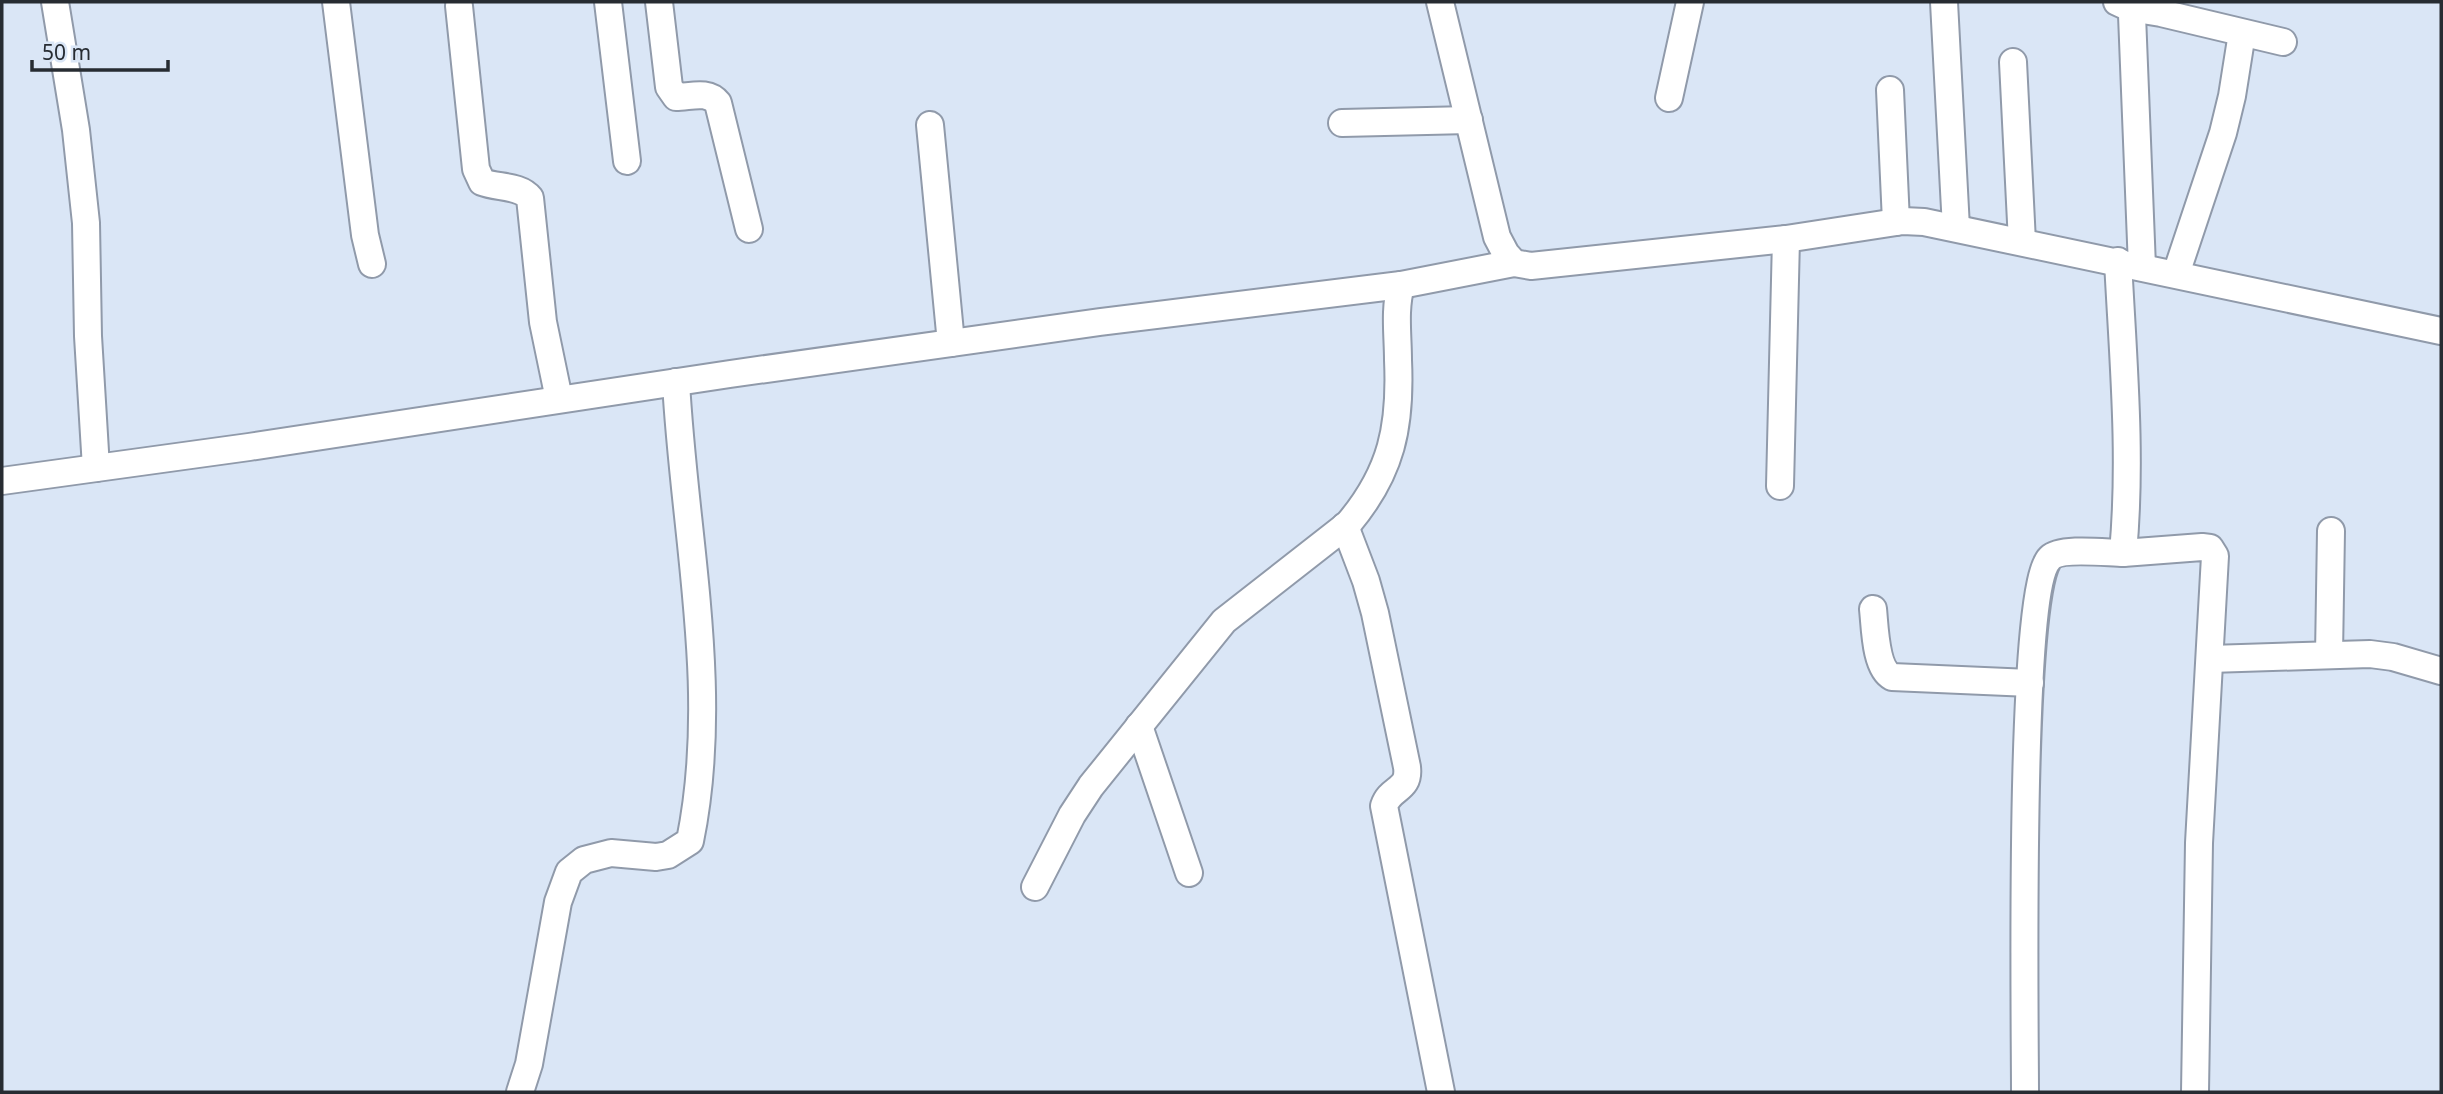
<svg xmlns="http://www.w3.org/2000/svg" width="2443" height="1094" font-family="'Noto Sans',sans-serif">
<rect width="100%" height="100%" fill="#dae6f6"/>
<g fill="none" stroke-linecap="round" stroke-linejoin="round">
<defs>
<g id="minor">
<path d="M55 2 76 130 86 223 88 336 96 468"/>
<path d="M336 2 365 235 372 264"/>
<path d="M608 2 627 161"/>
<path d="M659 2 669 87 676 97C690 97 708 90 718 103L749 229"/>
<path d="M1440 2 1497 237 1506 254 1514 263 1531 266 1786 239 1903 221 1924 222 2441 331"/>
<path d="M1944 2 1956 228"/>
<path d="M2117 2 2130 8 2132 15 2142 267"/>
<path d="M459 6 476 169 482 182C497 188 520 185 530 198L543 322 559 399"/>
<path d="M2130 8 2161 13 2283 42"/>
<path d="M2013 62 2022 242"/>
<path d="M1890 90 1896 222"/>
<path d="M1669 98 1690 2"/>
<path d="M1342 123 1469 120"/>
<path d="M930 125 951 343"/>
<path d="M2118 261C2123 359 2132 456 2123 553L2202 547 2210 548 2215 556 2199 843 2195 1092"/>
<path d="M2176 274 2223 133 2232 96 2242 33"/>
<path d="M2 481 249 447 730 374 1100 322 1401 285 1514 263"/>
<path d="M1780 486 1786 239"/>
<path d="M1345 526 1366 581 1375 613 1407 767C1410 791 1390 787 1384 806L1441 1092"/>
<path d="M1873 609C1875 627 1875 668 1892 677L2030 683"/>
<path d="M2329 655 2331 531"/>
<path d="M2210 659 2370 654 2393 657 2441 671"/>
<path d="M1139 726 1189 873"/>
<path d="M1035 887 1072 815 1091 786 1224 621 1348 524C1392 472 1401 426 1398 360 1398 335 1394 310 1401 285"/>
<path d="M520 1092 529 1064 558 902 569 872 584 860 611 853 656 857 668 855 690 841C721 690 684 534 676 382"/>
<path d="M2025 1092C2025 1021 2018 589 2050 558 2061 547 2108 553 2123 553"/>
</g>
</defs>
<!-- minor casing -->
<use href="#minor" stroke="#909aaa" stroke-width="30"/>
<!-- minor -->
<use href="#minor" stroke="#fff" stroke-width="26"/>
</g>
<!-- border -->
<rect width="2443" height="1094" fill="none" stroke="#272c32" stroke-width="7"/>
<!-- scale -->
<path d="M32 60v10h136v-10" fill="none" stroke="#272c32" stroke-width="3.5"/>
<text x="42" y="60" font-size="21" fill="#272c32" stroke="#dae6f6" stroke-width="5" paint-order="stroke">50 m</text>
</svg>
